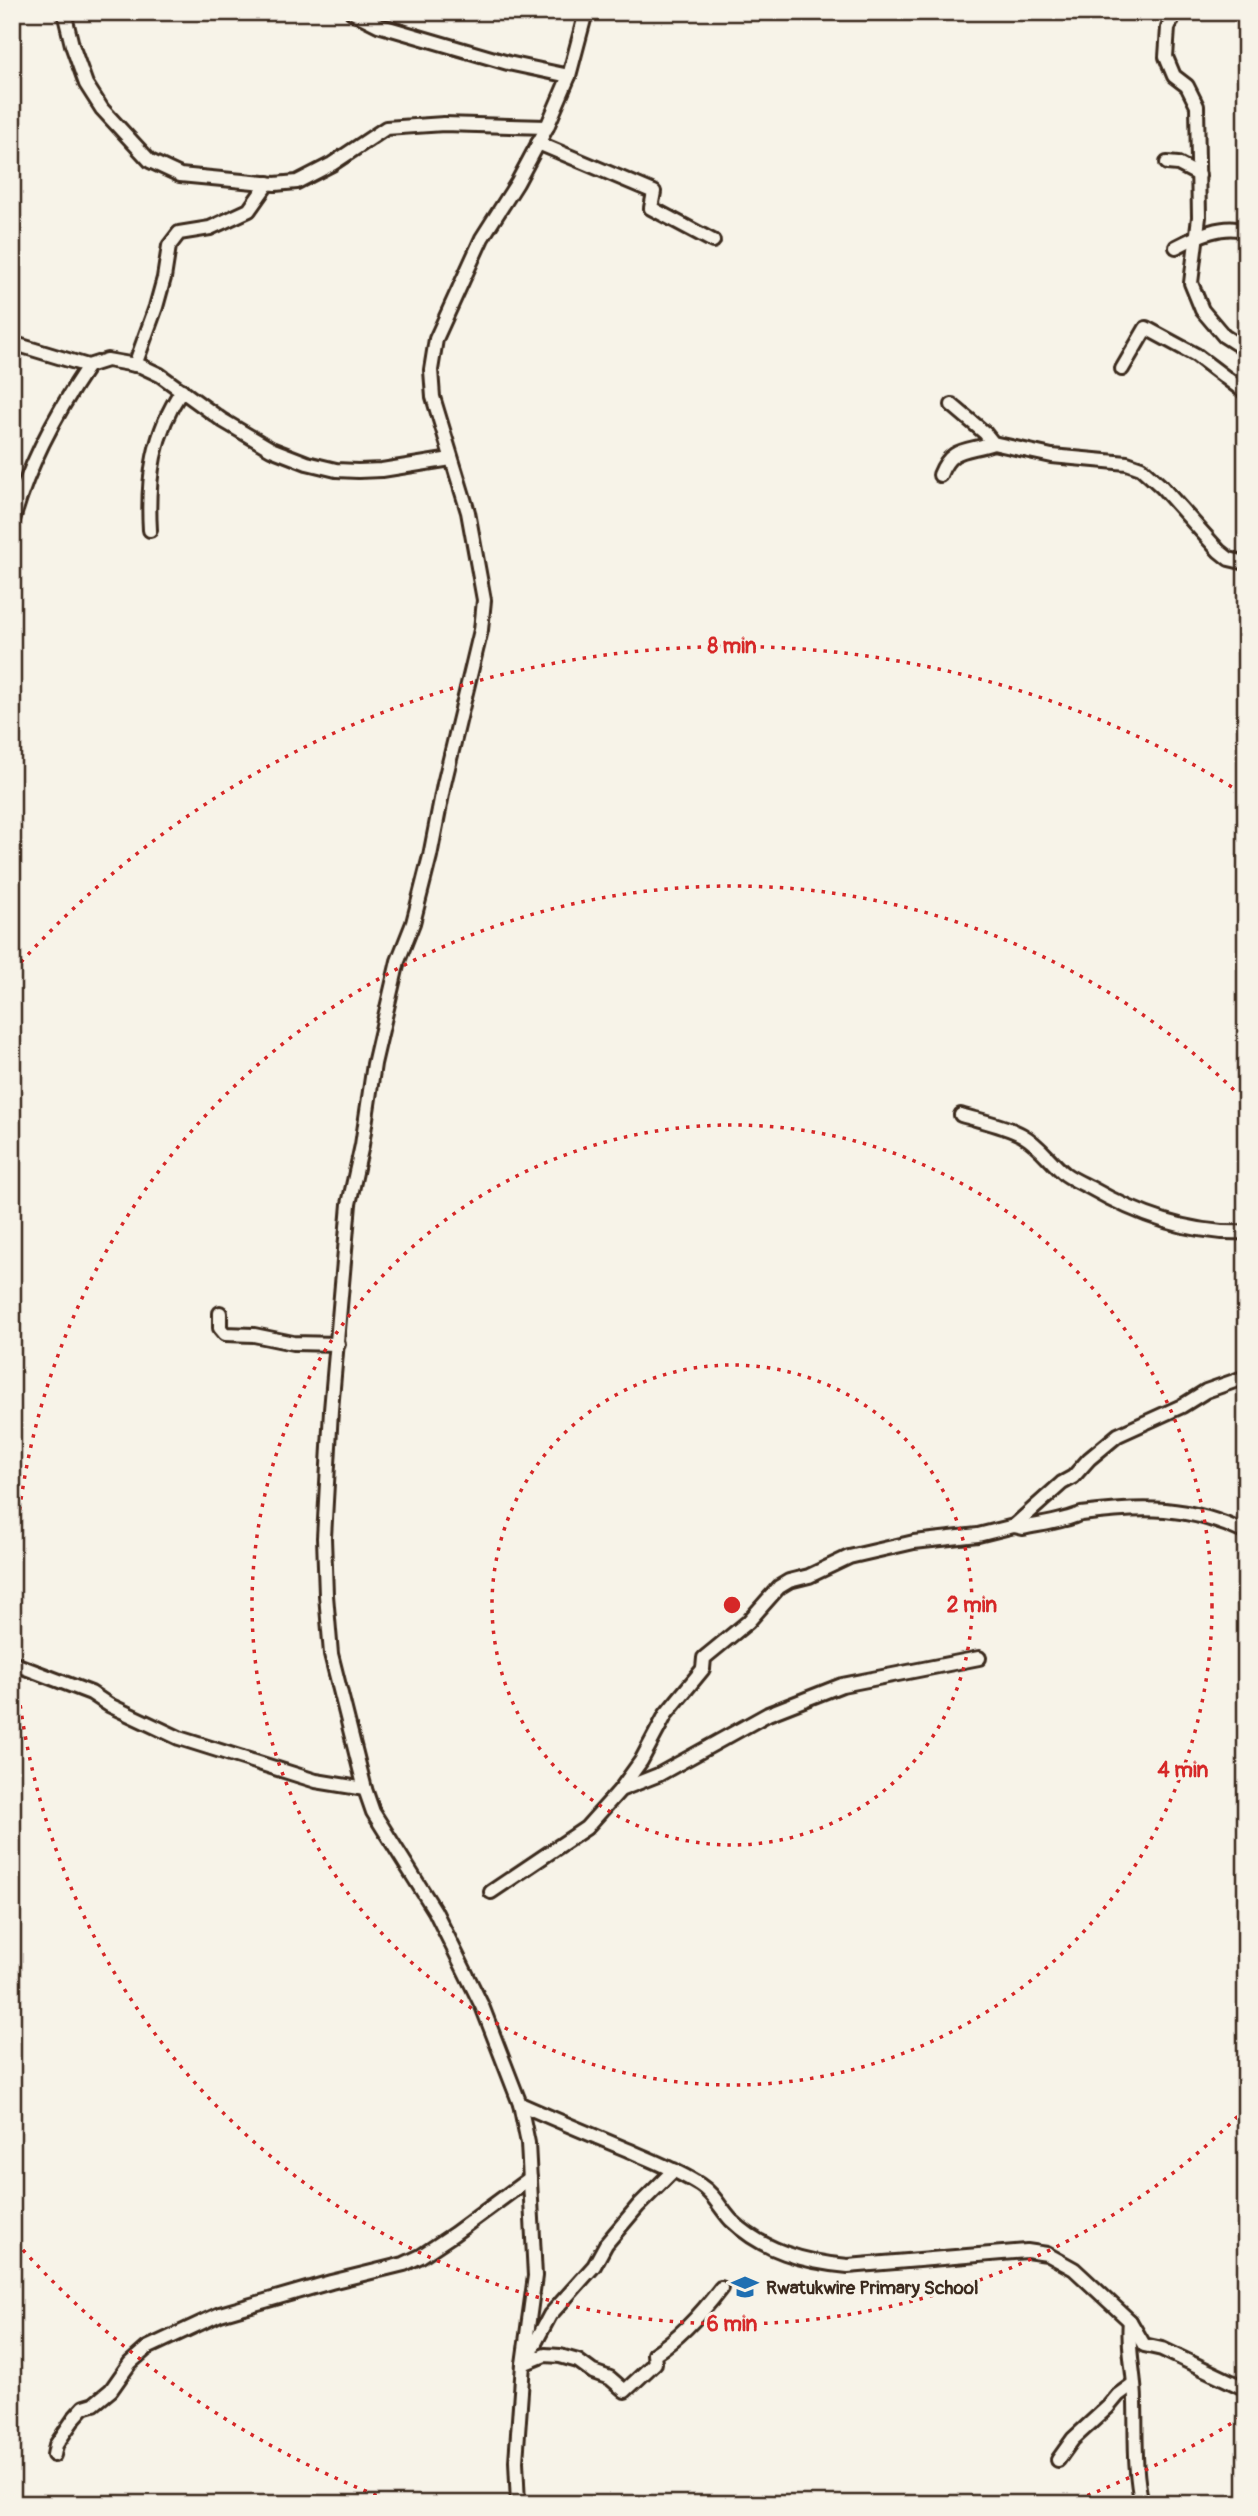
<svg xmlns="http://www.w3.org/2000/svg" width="1258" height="2516" font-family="Pangolin,sans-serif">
<rect width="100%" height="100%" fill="#f7f3e8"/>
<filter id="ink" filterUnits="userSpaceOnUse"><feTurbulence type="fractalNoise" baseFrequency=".0143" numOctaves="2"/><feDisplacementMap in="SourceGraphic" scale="14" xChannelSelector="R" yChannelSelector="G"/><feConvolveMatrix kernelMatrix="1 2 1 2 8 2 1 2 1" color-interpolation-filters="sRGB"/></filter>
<g filter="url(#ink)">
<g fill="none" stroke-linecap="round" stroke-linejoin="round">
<defs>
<g id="minor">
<path d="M64 12 72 45 86 84 102 109 150 161 180 175 275 184 297 182 332 164 386 128 444 124 547 127"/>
<path d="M352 12 378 25 508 63 569 76"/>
<path d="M1169 12 1172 19 1168 28 1166 57 1174 76 1187 86 1197 106 1199 217 1191 283 1202 310 1224 336 1246 350"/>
<path d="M538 143 654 192 651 208 713 241"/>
<path d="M1167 163 1178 164 1199 175"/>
<path d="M1176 247C1197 236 1223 223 1246 231"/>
<path d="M12 343 88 366 107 360 141 366 160 375 222 420 271 449 307 463 336 470 358 471 382 470 451 459"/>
<path d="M135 365 156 307 164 278 169 246 179 233 210 228 249 210 268 183"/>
<path d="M1122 369 1146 328 1196 355 1246 393"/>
<path d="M952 405 985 433 993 443 1052 456 1127 463 1141 468 1162 487 1219 551 1229 559 1246 563"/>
<path d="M940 475C951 446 968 452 993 443"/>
<path d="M12 524C27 467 55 415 88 366"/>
<path d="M150 530C147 479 153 433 182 390"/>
<path d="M961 1115C981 1121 1004 1125 1022 1135 1040 1145 1050 1162 1065 1174 1072 1179 1081 1183 1089 1187 1136 1214 1190 1235 1246 1232"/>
<path d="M220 1313V1328L225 1334 254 1335 293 1343 338 1344"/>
<path d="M1014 1526 1062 1483 1073 1477 1089 1459 1118 1435 1182 1406 1206 1391 1246 1377"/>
<path d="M12 1663 91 1693 109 1705 179 1738 316 1781 365 1789"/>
<path d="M620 1790 641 1761 666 1714 703 1669 704 1658 748 1622 779 1587 789 1581 809 1576 849 1557 914 1542 978 1535 1014 1526 1023 1528C1037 1525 1052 1523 1065 1519 1071 1518 1076 1515 1081 1514 1143 1506 1188 1505 1246 1533"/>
<path d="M491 1892 586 1828 620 1790 658 1775 768 1714 842 1685 979 1658"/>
<path d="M520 2104C556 2120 592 2135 628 2150 652 2161 677 2170 700 2185 714 2194 720 2208 731 2220 763 2251 804 2262 848 2266L1027 2251 1047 2254 1074 2269 1130 2321 1144 2345 1162 2349 1246 2389"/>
<path d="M1130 2321C1127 2349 1135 2374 1135 2402 1136 2437 1134 2470 1142 2504"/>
<path d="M527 2358 550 2315 594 2266 606 2244 638 2206 674 2170"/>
<path d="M523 2364 545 2355 560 2356 578 2361 593 2372 610 2378 625 2391 655 2363 654 2354C681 2337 702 2313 721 2288"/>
<path d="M54 2455 56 2445 75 2417 84 2407 94 2404 111 2390 130 2363 147 2348 220 2314 331 2282 404 2264 421 2256 454 2234 530 2178"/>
<path d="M1058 2460 1073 2439 1108 2407 1118 2395 1133 2384"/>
<path d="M518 2504 516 2461 523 2364 535 2276 528 2143 520 2104 482 2006 435 1911 373 1812 365 1789 331 1654 326 1595 324 1538 331 1410 349 1204 362 1145 374 1064 398 961 413 923 430 856 444 784 481 630 484 600 468 512 433 397 431 370 436 339 482 238 517 183 547 127 569 76 586 12"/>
</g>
</defs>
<!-- minor casing -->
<use href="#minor" stroke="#3b2a1e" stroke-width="18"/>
<!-- minor -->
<use href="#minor" stroke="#f7f3e8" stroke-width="12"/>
</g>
</g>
<!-- distance rings -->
<g fill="none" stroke="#d62828" stroke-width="3.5" stroke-dasharray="3.5 7">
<circle cx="732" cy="1605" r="240"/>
<circle cx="732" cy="1605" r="480"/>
<path d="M1245 2109A719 719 0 1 1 1245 1101"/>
<path d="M1240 2418A959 959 0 0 1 1068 2503M396 2503A959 959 0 0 1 14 2240M14 970A959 959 0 0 1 1240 792"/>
</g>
<!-- icons -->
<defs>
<symbol id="school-bare" viewBox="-9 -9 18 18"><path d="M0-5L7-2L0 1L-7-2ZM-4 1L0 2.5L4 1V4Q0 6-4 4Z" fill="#1f6fb2" stroke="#f7f3e8" stroke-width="2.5" paint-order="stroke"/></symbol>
</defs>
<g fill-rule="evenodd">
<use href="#school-bare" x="726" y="2268" width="38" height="38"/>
</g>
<g text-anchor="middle" stroke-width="6" stroke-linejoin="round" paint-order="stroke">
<!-- poi labels -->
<g font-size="19" font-weight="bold" fill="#3b2a1e" stroke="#f7f3e8" text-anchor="start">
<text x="766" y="2294">Rwatukwire Primary School</text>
</g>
</g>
<circle cx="732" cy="1605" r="10" fill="#d62828" stroke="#f7f3e8" stroke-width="3.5"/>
<g font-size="21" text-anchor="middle" font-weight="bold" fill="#d62828" stroke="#f7f3e8" stroke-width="6" stroke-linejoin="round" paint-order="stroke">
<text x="732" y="653">8 min</text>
<text x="972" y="1612">2 min</text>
<text x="1183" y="1777">4 min</text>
<text x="732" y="2331">6 min</text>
</g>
<!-- margin -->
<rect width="1258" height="2516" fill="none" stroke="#f7f3e8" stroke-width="42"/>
<rect x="21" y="21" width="1216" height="2474" fill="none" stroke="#3b2a1e" stroke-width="2.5" filter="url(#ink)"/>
</svg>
